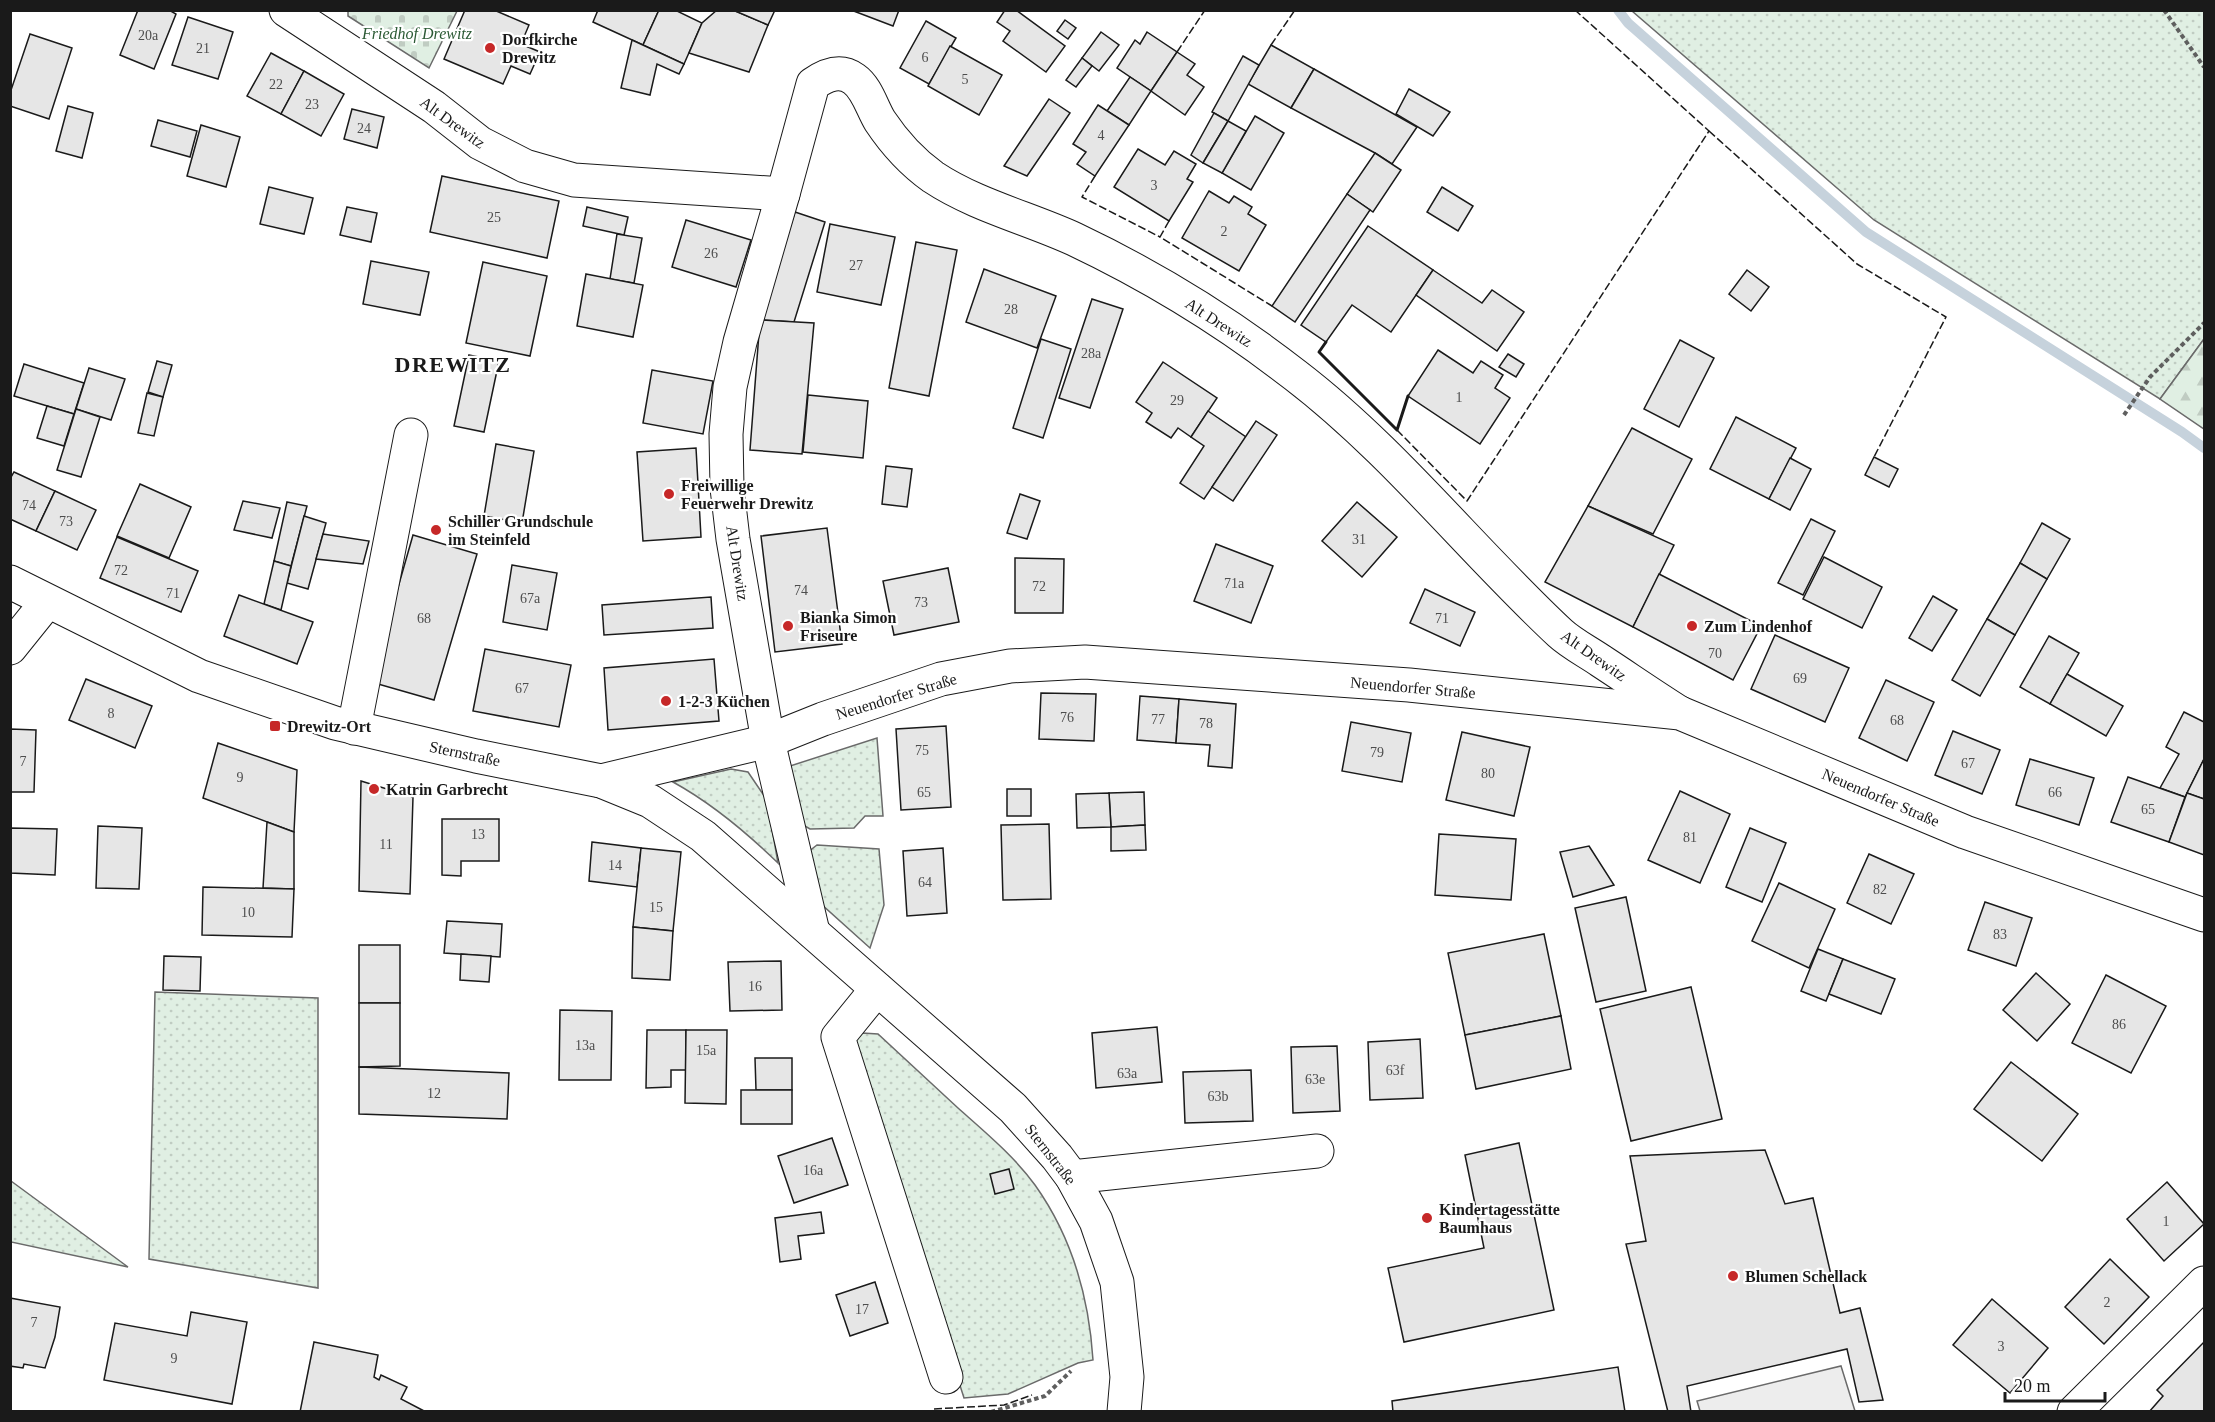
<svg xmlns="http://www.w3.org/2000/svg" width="2215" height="1422" font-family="Georgia,serif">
<defs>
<pattern id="grass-dots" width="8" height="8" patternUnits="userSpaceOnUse" patternTransform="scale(1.5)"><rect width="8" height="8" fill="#e0efe3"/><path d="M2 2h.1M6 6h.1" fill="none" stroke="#c0ccc2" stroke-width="1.8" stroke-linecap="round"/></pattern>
<pattern id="forest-firs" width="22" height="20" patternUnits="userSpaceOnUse" patternTransform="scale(1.5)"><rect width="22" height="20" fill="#e0efe3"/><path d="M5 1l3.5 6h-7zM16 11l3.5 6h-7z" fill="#c0ccc2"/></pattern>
<pattern id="cemetery-stones" width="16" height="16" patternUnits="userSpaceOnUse" patternTransform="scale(1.5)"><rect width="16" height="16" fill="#e0efe3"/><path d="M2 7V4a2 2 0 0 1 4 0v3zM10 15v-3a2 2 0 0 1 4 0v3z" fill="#c0ccc2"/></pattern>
</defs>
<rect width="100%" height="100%" fill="#fff"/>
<!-- grass -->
<g fill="url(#grass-dots)" stroke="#6a6a6a" stroke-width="1.5">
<path d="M1632 11H2204V339L2160 399 1874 220Z"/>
<path d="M877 738 883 816H865L854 828 810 829 798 822 787 767Z"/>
<path d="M731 769 748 772 767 800 778 863C746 832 713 804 673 782Z"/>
<path d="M817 845 879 849 884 905 870 948 820 903 808 852Z"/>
<path d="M155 992 318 998V1288L149 1259Z"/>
<path d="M862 1033 878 1034C904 1058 931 1083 958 1108 985 1132 1014 1156 1035 1185 1072 1237 1089 1297 1093 1360L1078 1363 1008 1394 964 1398 850 1041Z"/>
<path d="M11 1181 128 1267 11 1242Z"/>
</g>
<!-- forest -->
<path fill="url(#forest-firs)" stroke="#6a6a6a" stroke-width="1.5" d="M2204 339V429L2160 399Z"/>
<!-- cemetery -->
<path fill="url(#cemetery-stones)" stroke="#6a6a6a" stroke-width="1.5" d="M348 11V10L457 11 429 68 348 16Z"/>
<!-- parking -->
<path fill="#ededed" stroke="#6a6a6a" stroke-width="1.5" d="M1841 1366 1855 1411H1700L1697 1401Z"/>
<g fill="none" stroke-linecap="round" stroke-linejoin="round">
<!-- stream -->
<path stroke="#c6d2dc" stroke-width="10" d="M1618 10 1628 23 1866 232 2182 432 2204 448"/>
</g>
<!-- building -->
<g fill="#e6e6e6" stroke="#1a1a1a" stroke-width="1.5">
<path d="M138 10H169L176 14 154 69 120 55Z"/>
<path d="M465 10H494L529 25 521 44 540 52 530 74 511 66 503 84 444 59Z"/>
<path d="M598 10H659L643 45 593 22Z"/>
<path d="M659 10H675L702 23 684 64 643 45Z"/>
<path d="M717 10H733L768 25 749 72 689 53 702 23Z"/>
<path d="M733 10H775L768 25Z"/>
<path d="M851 10H899L893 26Z"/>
<path d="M1005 10H1016L1065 46 1046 72 1003 41 1010 31 997 22Z"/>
<path d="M188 17 233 32 218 79 172 65Z"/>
<path d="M1065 20 1076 28 1068 39 1057 31Z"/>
<path d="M926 21 956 38 929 84 900 68Z"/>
<path d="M1101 32 1119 45 1099 71 1082 58Z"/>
<path d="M1147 32 1177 52 1151 91 1117 68 1135 40 1140 44Z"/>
<path d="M30 34 72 48 49 119 10 106V93Z"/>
<path d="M632 40 684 64 679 74 657 64 650 95 621 88Z"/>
<path d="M1271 45 1314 69 1291 108 1248 84Z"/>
<path d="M950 46 1002 75 979 115 928 86Z"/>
<path d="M1177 52 1195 64 1187 75 1204 87 1185 115 1151 91Z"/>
<path d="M271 53 304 71 281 114 247 96Z"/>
<path d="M1243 56 1259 65 1228 121 1212 112Z"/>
<path d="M1082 58 1092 66 1076 87 1066 80Z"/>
<path d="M1314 69 1417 127 1392 164 1375 153 1291 108Z"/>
<path d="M304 71 344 94 321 136 281 114Z"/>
<path d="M1130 77 1151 91 1129 125 1107 111Z"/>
<path d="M1409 89 1450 112 1433 136 1396 114Z"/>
<path d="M1049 99 1070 113 1027 176 1004 166Z"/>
<path d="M1098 105 1129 125 1095 176 1077 164 1086 152 1073 144Z"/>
<path d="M68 106 93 113 82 158 56 151Z"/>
<path d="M352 109 384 117 377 148 344 139Z"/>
<path d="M1214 113 1228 121 1203 163 1191 155Z"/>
<path d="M1255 116 1284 133 1251 190 1222 173Z"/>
<path d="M158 120 197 131 190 157 151 146Z"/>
<path d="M1228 121 1246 131 1222 173 1203 163Z"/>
<path d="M201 125 240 137 226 187 187 176Z"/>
<path d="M1138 149 1165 165 1174 151 1196 164 1187 179 1193 182 1169 221 1114 187Z"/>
<path d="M1375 153 1401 170 1373 212 1347 194Z"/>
<path d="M442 176 559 201 547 258 430 232Z"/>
<path d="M269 187 313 198 304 234 260 224Z"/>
<path d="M1442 187 1473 206 1458 231 1427 212Z"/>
<path d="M1209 191 1229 203 1234 196 1252 207 1248 214 1266 225 1239 271 1182 238Z"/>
<path d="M1347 194 1370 210 1295 322 1272 306Z"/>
<path d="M347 207 377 213 371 242 340 235Z"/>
<path d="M587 207 628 217 624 235 583 226Z"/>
<path d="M795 212 825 222 794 322 760 320Z"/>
<path d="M686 220 751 240 736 287 672 267Z"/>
<path d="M830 224 895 237 881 305 817 292Z"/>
<path d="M1368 226 1433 270 1391 332 1352 305 1326 342 1301 325Z"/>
<path d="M617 234 642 238 634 283 610 279Z"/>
<path d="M916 242 957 250 929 396 889 388Z"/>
<path d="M371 261 429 272 420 315 363 304Z"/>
<path d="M483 262 547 276 530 356 466 343Z"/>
<path d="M984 269 1056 296 1037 348 966 322Z"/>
<path d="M1433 270 1482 303 1492 290 1524 312 1497 351 1416 295Z"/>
<path d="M1747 270 1769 287 1751 311 1729 294Z"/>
<path d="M586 274 643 285 633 337 577 326Z"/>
<path d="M1092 299 1123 309 1090 408 1059 398Z"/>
<path d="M760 320 814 323 802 454 750 450Z"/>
<path d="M1041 339 1071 349 1043 438 1013 428Z"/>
<path d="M1680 340 1714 358 1679 427 1644 409Z"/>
<path d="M1438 350 1473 373 1481 361 1503 375 1495 388 1510 398 1480 444 1408 396Z"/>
<path d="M1508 354 1524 364 1516 377 1499 367Z"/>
<path d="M469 355 499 361 484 432 454 426Z"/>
<path d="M157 361 172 365 163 397 148 392Z"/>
<path d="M1163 362 1217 398 1191 437 1178 428 1171 438 1146 422 1152 413 1136 402Z"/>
<path d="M24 364 84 383 74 414 14 396Z"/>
<path d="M89 368 125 379 111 420 76 409Z"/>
<path d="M652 370 713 381 703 434 643 423Z"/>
<path d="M147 393 163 397 154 436 138 433Z"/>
<path d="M808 395 868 401 863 458 803 452Z"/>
<path d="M47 406 74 414 64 446 37 438Z"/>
<path d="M76 409 100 417 81 477 57 470Z"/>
<path d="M1208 411 1246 437 1204 499 1180 483 1204 446 1191 437Z"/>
<path d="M1736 417 1796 448 1769 499 1710 469Z"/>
<path d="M1256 421 1277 435 1233 501 1212 487Z"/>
<path d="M1632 428 1692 459 1653 534 1588 506Z"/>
<path d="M496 444 534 451 522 523 484 516Z"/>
<path d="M696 448 701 537 643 541 637 452Z"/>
<path d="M1874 457 1898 469 1889 487 1865 475Z"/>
<path d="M1790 458 1811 469 1790 510 1769 499Z"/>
<path d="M886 466 912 469 907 507 882 504Z"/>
<path d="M14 472 55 491 36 531 10 519V479Z"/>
<path d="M140 484 191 507 169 558 117 536Z"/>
<path d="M55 491 96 510 77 550 36 531Z"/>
<path d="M1020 494 1040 501 1027 539 1007 533Z"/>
<path d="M243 501 280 508 272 538 234 530Z"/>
<path d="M287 502 307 506 291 566 274 561Z"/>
<path d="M1357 502 1397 537 1362 577 1322 541Z"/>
<path d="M1588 506 1674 545 1633 627 1545 582Z"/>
<path d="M304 516 326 523 308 589 287 583Z"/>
<path d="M1811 519 1835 531 1803 595 1778 583Z"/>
<path d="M2042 523 2070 539 2047 579 2020 563Z"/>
<path d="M827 528 842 644 775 652 761 536Z"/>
<path d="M323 534 369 541 363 564 316 559Z"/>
<path d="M413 535 477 554 434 700 371 682Z"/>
<path d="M117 537 198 571 181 612 100 578Z"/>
<path d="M1216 544 1273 566 1251 623 1194 601Z"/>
<path d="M1824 557 1882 587 1862 628 1803 599Z"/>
<path d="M1015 558 1064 559 1063 613H1015Z"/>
<path d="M274 561 291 566 281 610 264 604Z"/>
<path d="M2020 563 2047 579 2015 635 1987 619Z"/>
<path d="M512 565 557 573 547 630 503 622Z"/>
<path d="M948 568 959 622 894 635 883 581Z"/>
<path d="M1659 574 1761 626 1733 680 1633 627Z"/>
<path d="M1425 589 1475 612 1460 646 1410 623Z"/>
<path d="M239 595 313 622 297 664 224 636Z"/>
<path d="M1933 596 1957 610 1932 651 1909 638Z"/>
<path d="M711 597 713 628 604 635 602 605Z"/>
<path d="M1987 619 2015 635 1980 696 1952 680Z"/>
<path d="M1775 635 1849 668 1825 722 1751 689Z"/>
<path d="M2049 636 2079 653 2050 704 2020 687Z"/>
<path d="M485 649 571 665 559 727 473 711Z"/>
<path d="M714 659 719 721 608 730 604 668Z"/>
<path d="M2067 674 2123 706 2106 736 2050 704Z"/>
<path d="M86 679 152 706 135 748 69 720Z"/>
<path d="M1886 680 1934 702 1907 761 1859 738Z"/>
<path d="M1041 693 1096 694 1094 741 1039 739Z"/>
<path d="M1140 696 1179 699 1176 743 1137 740Z"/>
<path d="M1179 699 1236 704 1232 768 1208 766 1210 745 1176 743Z"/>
<path d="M2184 712 2204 722V759L2185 797 2160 788 2179 754 2166 747Z"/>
<path d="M1351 722 1411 733 1402 782 1342 771Z"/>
<path d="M946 726 951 807 901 810 896 729Z"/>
<path d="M10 729 36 730 34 792H10Z"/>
<path d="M1953 731 2000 750 1982 794 1935 775Z"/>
<path d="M1462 732 1530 747 1514 816 1446 800Z"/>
<path d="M218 743 297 770 294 832 203 798Z"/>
<path d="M2030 759 2094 778 2079 825 2016 805Z"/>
<path d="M2204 759V799L2187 793Z"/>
<path d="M2128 777 2185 797 2169 842 2111 822Z"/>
<path d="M361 781 413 797 410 894 359 891Z"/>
<rect x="1007" y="789" width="24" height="27"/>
<path d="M1680 791 1730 814 1700 883 1648 860Z"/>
<path d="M1144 792 1145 825 1111 827 1109 793Z"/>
<path d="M1109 793 1111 827 1077 828 1076 794Z"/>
<path d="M2187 793 2204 799V855L2169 842Z"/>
<path d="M442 819H499V861H461V876L442 875Z"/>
<path d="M267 822 294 832V889L263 888Z"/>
<path d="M1049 824 1051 899 1003 900 1001 825Z"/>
<path d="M1145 825 1146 850 1111 851V827Z"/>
<path d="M98 826 142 828 139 889 96 888Z"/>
<path d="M10 828 57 829 55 875 10 873Z"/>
<path d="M1750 828 1786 843 1762 902 1726 887Z"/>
<path d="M1439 834 1516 839 1511 900 1435 895Z"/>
<path d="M592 842 641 848 637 887 589 881Z"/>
<path d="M1589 846 1614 885 1573 897 1560 852Z"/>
<path d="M641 848 681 852 673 931 633 927Z"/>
<path d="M943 848 947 913 907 916 903 851Z"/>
<path d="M1869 854 1914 874 1891 924 1847 903Z"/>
<path d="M1779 883 1835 909 1809 968 1752 941Z"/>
<path d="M203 887 294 889 292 937 202 935Z"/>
<path d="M1626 897 1646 991 1596 1002 1575 908Z"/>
<path d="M1985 902 2032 918 2016 966 1968 950Z"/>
<path d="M447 921 502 924 500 957 444 953Z"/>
<path d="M633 927 673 931 670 980 632 978Z"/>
<path d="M1544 934 1561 1016 1465 1035 1448 953Z"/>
<rect x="359" y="945" width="41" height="58"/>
<path d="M1818 949 1843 959 1826 1001 1801 991Z"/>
<path d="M461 954 491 956 489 982 460 980Z"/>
<path d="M164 956 201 957 200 991 163 990Z"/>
<path d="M1843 959 1895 979 1881 1014 1829 994Z"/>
<path d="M781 961 782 1010 730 1011 728 962Z"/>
<path d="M2036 973 2070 1004 2037 1041 2003 1010Z"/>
<path d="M2106 975 2166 1006 2131 1073 2072 1043Z"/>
<path d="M1691 987 1722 1119 1631 1141 1600 1009Z"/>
<path d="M359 1003H400V1066L359 1067Z"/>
<path d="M560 1010 612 1011 611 1080H559Z"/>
<path d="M1561 1016 1571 1069 1476 1089 1465 1035Z"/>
<path d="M1157 1027 1162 1082 1096 1088 1092 1033Z"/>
<path d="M647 1030H686V1070H671V1087L646 1088Z"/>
<path d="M686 1030H727L726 1104 685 1103Z"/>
<path d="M1420 1039 1423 1098 1370 1100 1368 1042Z"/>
<path d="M1337 1046 1340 1111 1293 1113 1291 1047Z"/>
<path d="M755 1058H792V1090H756Z"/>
<path d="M2011 1062 2078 1114 2042 1161 1974 1109Z"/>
<path d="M359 1067 509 1073 507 1119 359 1114Z"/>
<path d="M1251 1070 1253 1121 1185 1123 1183 1072Z"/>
<rect x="741" y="1090" width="51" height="34"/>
<path d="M832 1138 848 1185 794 1203 778 1156Z"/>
<path d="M1519 1143 1554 1310 1404 1342 1388 1268 1484 1248 1465 1155Z"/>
<path d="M1765 1150 1785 1204 1813 1198 1840 1313 1860 1308 1883 1400 1859 1402 1847 1349 1687 1386 1691 1412H1668L1626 1244 1646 1241 1630 1156Z"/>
<path d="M1009 1169 1014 1189 995 1194 990 1174Z"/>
<path d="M2167 1182 2204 1224 2164 1261 2127 1219Z"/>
<path d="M821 1212 824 1233 798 1236 801 1259 780 1262 775 1218Z"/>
<path d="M2110 1259 2149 1297 2104 1344 2065 1307Z"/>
<path d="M875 1282 888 1323 850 1336 836 1295Z"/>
<path d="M10 1298 60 1307 55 1337 45 1368 24 1364 23 1368 10 1366Z"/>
<path d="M1992 1299 2048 1348 2010 1393 1953 1345Z"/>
<path d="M191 1312 247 1322 232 1404 104 1380 115 1323 187 1336Z"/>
<path d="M314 1342 378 1355 374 1377 379 1380 381 1375 407 1387 401 1399 426 1412H300Z"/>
<path d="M2204 1342V1412H2149L2163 1396 2157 1390Z"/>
<path d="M1618 1367 1625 1412H1393L1392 1401Z"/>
</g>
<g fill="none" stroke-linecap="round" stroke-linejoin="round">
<defs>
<g id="minor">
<path d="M286 10 434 107 480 143 525 166 574 180 783 194 813 84C826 75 840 69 854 79 867 88 872 108 880 121 894 142 912 162 933 177 975 205 1028 218 1074 239 1152 276 1227 322 1295 375 1393 450 1470 549 1560 633 1572 644 1588 652 1601 661 1627 678 1653 696 1680 713"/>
<path d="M783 194 740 342 730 387 726 434 727 488 733 539 768 741 813 932"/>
<path d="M10 582 199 676 335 723 476 756 601 781 650 801 703 836 1013 1108 1057 1157 1072 1177 1096 1221 1117 1282 1127 1377 1124 1412"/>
<path d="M10 648 47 602"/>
<path d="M354 728 411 435"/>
<path d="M601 781 768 741 823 719 941 679 1010 666 1085 662 1409 685 1680 713 1965 832 2204 915"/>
<path d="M877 989 838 1037 946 1377"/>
<path d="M1072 1177 1317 1151"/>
<path d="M2074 1412 2204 1283"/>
</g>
</defs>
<!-- minor casing -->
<use href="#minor" stroke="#1a1a1a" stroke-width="35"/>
<!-- path -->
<g stroke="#5f5f5f" stroke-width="4" stroke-dasharray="4.5 3" stroke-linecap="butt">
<path d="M2164 10 2204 67"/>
<path d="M2124 415 2150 377 2204 323"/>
<path d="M991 1412 1045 1396 1071 1371"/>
</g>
<!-- minor -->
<use href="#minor" stroke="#fff" stroke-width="33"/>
<!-- fence -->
<g stroke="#1a1a1a" stroke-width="1.5" stroke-dasharray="8 3" stroke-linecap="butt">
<path d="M1271 45 1295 10"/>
<path d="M1177 52 1205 10"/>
<path d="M1709 131 1857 264 1946 317 1874 457"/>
<path d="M1095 176 1082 197 1160 237"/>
<path d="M1169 221 1160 237 1272 306"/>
<path d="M1397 430 1467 501 1709 131 1575 10"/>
<path d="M934 1409 1004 1405 1032 1395"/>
</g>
<!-- wall -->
<path stroke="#1a1a1a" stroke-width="3" d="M1326 342 1319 352 1397 430 1408 396"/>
</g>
<!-- markers -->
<g fill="#c62828" stroke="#fff" stroke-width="2">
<circle cx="490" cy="48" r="6"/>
<circle cx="669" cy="494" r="6"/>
<circle cx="436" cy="530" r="6"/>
<circle cx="788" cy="626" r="6"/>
<circle cx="1692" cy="626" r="6"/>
<circle cx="666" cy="701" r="6"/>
<rect x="269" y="720" width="12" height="12" rx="3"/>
<circle cx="374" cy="789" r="6"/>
<circle cx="1427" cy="1218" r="6"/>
<circle cx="1733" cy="1276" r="6"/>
</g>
<g text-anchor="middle" stroke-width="4.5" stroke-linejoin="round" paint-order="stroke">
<!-- number labels -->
<g font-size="14" fill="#4d4d4d">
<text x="148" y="40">20a</text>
<text x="203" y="53">21</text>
<text x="925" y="62">6</text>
<text x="965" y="84">5</text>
<text x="276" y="89">22</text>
<text x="312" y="109">23</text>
<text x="364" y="133">24</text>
<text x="1101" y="140">4</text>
<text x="1154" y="190">3</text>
<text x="494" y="222">25</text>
<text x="1224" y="236">2</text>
<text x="711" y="258">26</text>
<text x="856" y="270">27</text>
<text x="1011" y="314">28</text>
<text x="1091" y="358">28a</text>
<text x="1459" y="402">1</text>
<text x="1177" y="405">29</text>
<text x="29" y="510">74</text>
<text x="66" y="526">73</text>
<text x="1359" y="544">31</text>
<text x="121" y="575">72</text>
<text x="1234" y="588">71a</text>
<text x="1039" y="591">72</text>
<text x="801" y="595">74</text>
<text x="173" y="598">71</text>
<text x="530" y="603">67a</text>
<text x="921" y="607">73</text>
<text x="424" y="623">68</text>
<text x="1442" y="623">71</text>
<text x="1715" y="658">70</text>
<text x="1800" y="683">69</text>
<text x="522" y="693">67</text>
<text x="111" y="718">8</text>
<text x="1067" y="722">76</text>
<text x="1158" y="724">77</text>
<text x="1897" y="725">68</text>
<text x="1206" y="728">78</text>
<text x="922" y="755">75</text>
<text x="1377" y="757">79</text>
<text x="23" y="766">7</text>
<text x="1968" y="768">67</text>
<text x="1488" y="778">80</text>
<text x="240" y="782">9</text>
<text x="924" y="797">65</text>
<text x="2055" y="797">66</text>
<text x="2148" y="814">65</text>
<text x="478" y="839">13</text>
<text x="1690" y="842">81</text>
<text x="386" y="849">11</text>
<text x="615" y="870">14</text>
<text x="925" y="887">64</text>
<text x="1880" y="894">82</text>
<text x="656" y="912">15</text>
<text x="248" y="917">10</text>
<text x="2000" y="939">83</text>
<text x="755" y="991">16</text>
<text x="2119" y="1029">86</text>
<text x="585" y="1050">13a</text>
<text x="706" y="1055">15a</text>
<text x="1395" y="1075">63f</text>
<text x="1127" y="1078">63a</text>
<text x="1315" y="1084">63e</text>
<text x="434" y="1098">12</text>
<text x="1218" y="1101">63b</text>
<text x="813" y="1175">16a</text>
<text x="2166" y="1226">1</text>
<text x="2107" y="1307">2</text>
<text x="862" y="1314">17</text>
<text x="34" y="1327">7</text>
<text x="2001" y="1351">3</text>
<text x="174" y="1363">9</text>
</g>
<!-- park labels -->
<g font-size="16" font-style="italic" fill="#2b5a34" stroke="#fff">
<text x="417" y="39">Friedhof Drewitz</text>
</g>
<!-- poi labels -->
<g font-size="16" font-weight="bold" fill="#1a1a1a" stroke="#fff" text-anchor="start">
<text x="502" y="45">Dorfkirche<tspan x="502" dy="18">Drewitz</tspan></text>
<text x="681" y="491">Freiwillige<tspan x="681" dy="18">Feuerwehr Drewitz</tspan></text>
<text x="448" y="527">Schiller Grundschule<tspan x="448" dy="18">im Steinfeld</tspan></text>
<text x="800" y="623">Bianka Simon<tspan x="800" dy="18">Friseure</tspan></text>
<text x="1704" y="632">Zum Lindenhof</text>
<text x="678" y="707">1-2-3 Küchen</text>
<text x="287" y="732">Drewitz-Ort</text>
<text x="386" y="795">Katrin Garbrecht</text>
<text x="1439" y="1215">Kindertagesstätte<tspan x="1439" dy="18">Baumhaus</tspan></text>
<text x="1745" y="1282">Blumen Schellack</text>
</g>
<!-- street labels -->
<g font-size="16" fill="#1a1a1a" stroke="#fff">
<text transform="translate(453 122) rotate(36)" y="6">Alt Drewitz</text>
<text transform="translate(1219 322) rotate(33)" y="6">Alt Drewitz</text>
<text transform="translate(738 563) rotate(81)" y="6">Alt Drewitz</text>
<text transform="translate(1594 655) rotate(35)" y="6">Alt Drewitz</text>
<text transform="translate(1413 687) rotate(5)" y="6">Neuendorfer Straße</text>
<text transform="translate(896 696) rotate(-17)" y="6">Neuendorfer Straße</text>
<text transform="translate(465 753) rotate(12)" y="6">Sternstraße</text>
<text transform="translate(1881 797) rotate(23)" y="6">Neuendorfer Straße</text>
<text transform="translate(1051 1154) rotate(52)" y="6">Sternstraße</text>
</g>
<!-- district labels -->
<g font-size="22" font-weight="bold" letter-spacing="1.5" fill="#1a1a1a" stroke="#fff">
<text x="453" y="372">DREWITZ</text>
</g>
</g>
<!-- border -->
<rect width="2215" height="1422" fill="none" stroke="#1a1a1a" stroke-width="24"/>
<!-- scale -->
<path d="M2005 1392v9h100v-9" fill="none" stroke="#1a1a1a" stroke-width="3"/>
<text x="2014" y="1392" font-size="18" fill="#1a1a1a" stroke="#ffffff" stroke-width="4.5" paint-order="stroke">20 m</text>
</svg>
